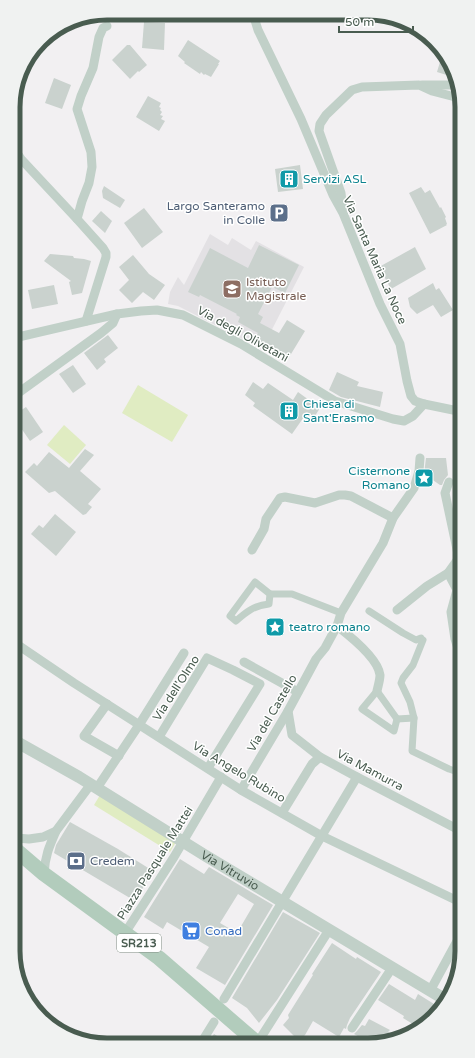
<svg xmlns="http://www.w3.org/2000/svg" width="475" height="1058" font-family="'Varela Round',sans-serif">
<rect width="100%" height="100%" fill="#f2f0f2"/>
<!-- education -->
<path fill="#e3e1e4" d="M210 234 228 245 232 238 251 250 256 241 304 267 262 349 178 306 168 304 170 292 178 277 184 285Z"/>
<!-- green -->
<g fill="#e0ecc2">
<path d="M138 385 188 415 172 442 122 413Z"/>
<path d="M64 425 86 445 70 464 47 445Z"/>
<path d="M100 795 176 842 170 852 94 805Z"/>
</g>
<!-- building -->
<g fill="#cad2ce" fill-rule="evenodd">
<path d="M144 22 165 23 164 50 142 48Z"/>
<path d="M188 40 220 61 218 64H219L211 77 205 74 204 75 201 72 200 74 184 63 185 62 178 56Z"/>
<path d="M127 45H130L147 65 139 72 138 71 130 79 112 60Z"/>
<path d="M442 55 448 65 456 78 437 72Z"/>
<path d="M54 78 71 85 62 109 45 103Z"/>
<path d="M148 96 161 103 159 107 161 108 160 110 162 112 160 115 163 116 161 119 165 121 159 131 136 117Z"/>
<path d="M300 165 303 189 278 192 275 169Z"/>
<path d="M104 186 125 200 120 208 103 198 102 191Z"/>
<path d="M421 187 425 193 430 190 440 208 441 207 446 217 445 218 447 224H446L447 225 430 234 409 193Z"/>
<path d="M144 208 163 232 142 248 124 223Z"/>
<path d="M101 211 112 221 105 233 92 221Z"/>
<path d="M259 245 299 265 285 293 272 287 258 314 263 317 260 323 279 333 287 320 305 331 288 359 270 348 254 340 258 333 238 322 240 317 236 315 237 314 200 295 199 297 188 292 210 248 248 268Z"/>
<path d="M415 247 426 269 391 289 379 267Z"/>
<path d="M50 254 73 256 74 258 84 259 91 261 82 293 72 295 69 282 71 281 44 261Z"/>
<path d="M133 255 149 274 165 285 154 300 143 292 132 303 119 290 129 280 119 267Z"/>
<path d="M433 283 436 290 439 288 453 310 441 317 433 305 417 314 410 307 408 298Z"/>
<path d="M54 285 58 304 32 309 28 290Z"/>
<path d="M108 335 118 348 104 359 106 362 97 370 84 353Z"/>
<path d="M73 365 86 384 73 393 59 374Z"/>
<path d="M337 372 359 382 357 386 383 392 380 407 341 397 329 390Z"/>
<path d="M253 382 263 389 268 383 293 400 298 392 320 408 313 419 306 414 292 434 253 406 255 403 245 395Z"/>
<path d="M26 407 43 432 30 441 14 418V415Z"/>
<path d="M85 449 94 455 80 471 101 489 88 504 92 507 86 514 83 515 55 491 49 493 25 472 34 463 37 466 49 452 69 468Z"/>
<path d="M426 458H446L448 475 444 480 442 485H440L424 474Z"/>
<path d="M55 514 76 532 56 556 31 534 39 525 43 528Z"/>
<path d="M70 822 118 849 153 871 135 901 54 853 56 845Z"/>
<path d="M180 859 204 874 209 867 273 905 225 985 196 968 209 947 167 922 163 929 144 917ZM238 894 254 904 237 933 220 923Z"/>
<path d="M283 912 320 933 277 1000 259 1023 247 1008 232 998Z"/>
<path d="M332 943 356 959 357 957 381 972 350 1018 347 1025 346 1029 344 1028 339 1037 313 1021 305 1035 299 1041 283 1025 289 1018 288 1015 313 975 312 974Z"/>
<path d="M389 984 415 1000 418 994 442 1009 416 1026 403 1018 404 1016 378 1000Z"/>
<path d="M369 1019 390 1030 388 1032 398 1038 393 1042H369L354 1034 357 1031 362 1025 365 1026Z"/>
<path d="M214 1034 228 1043H208Z"/>
</g>
<g fill="none" stroke-linecap="round" stroke-linejoin="round">
<!-- pedestrian -->
<g stroke="#c1d0c8" stroke-width="7">
<path d="M255 582 270 594 269 604C255 605 246 612 236 621L230 616Z"/>
<path d="M270 594H292L341 613"/>
<path d="M369 611 403 633 416 640 421 638"/>
<path d="M423 640 413 665 403 678 401 683 410 702 414 718 412 751 449 769 461 773"/>
<path d="M377 691 397 719 394 731 362 709Z"/>
<path d="M397 719 414 718"/>
</g>
<!-- minor -->
<g stroke="#c1d0c8" stroke-width="9">
<path d="M253 14 258 30 301 119 333 195 343 213 380 304 400 344 407 381 411 396 415 401 424 404 458 411 460 413"/>
<path d="M422 85H459"/>
<path d="M13 142 17 153 21 159 77 219 103 248 106 253V257L86 321"/>
<path d="M343 211 341 193 319 131 320 124 326 115 352 90 362 87 419 85 432 91 459 98"/>
<path d="M77 219 82 201 89 183 92 167 91 152 77 109 81 96 93 68 99 37 103 28 107 26"/>
<path d="M14 338 117 314 141 311 157 310 183 315 241 344 335 401 393 419 404 421 413 416 424 404"/>
<path d="M14 396 101 333 113 323 117 314"/>
<path d="M449 482 445 493 458 554V559L448 573 457 590 451 612 455 639 461 658"/>
<path d="M252 550 264 529 266 519 280 498 285 497 315 503 339 495H345L351 496 393 518"/>
<path d="M397 610 427 586 448 573"/>
<path d="M337 626C350 636 378 658 380 675 380 680 378 686 377 691"/>
<path d="M15 643 74 683 241 790 322 836 462 903"/>
<path d="M244 662 298 692"/>
<path d="M107 704 84 736 119 756"/>
<path d="M288 711 292 735 320 757 357 777 461 831"/>
<path d="M159 737 207 658 233 670 260 684 208 768"/>
<path d="M97 788 139 725 184 653"/>
<path d="M241 790 288 711 316 659 325 648 337 626 341 613 383 543 393 518 414 488 419 471 420 458"/>
<path d="M282 813 312 764 320 757"/>
<path d="M16 838 29 839 43 837 56 831 91 784"/>
<path d="M44 874C45 856 49 847 56 831"/>
<path d="M125 933 174 857 221 777"/>
<path d="M430 991 462 932"/>
<path d="M224 999 357 777"/>
<path d="M352 1028 392 968"/>
<path d="M258 1042 329 930"/>
<path d="M201 1043 214 1022"/>
</g>
<!-- tertiary -->
<path stroke="#c1d0c8" stroke-width="12" id="s1" d="M15 741 79 777 206 856 446 1000"/>
<!-- primary -->
<path stroke="#b2ccbc" stroke-width="15" d="M16 850 44 874 159 958 256 1042"/>
</g>
<!-- icons -->
<defs>
<symbol id="building-square" viewBox="-11 -11 22 22"><rect x="-9" y="-9" width="18" height="18" rx="4" fill="#0f9aa8" stroke="#fff"/><path d="M-4-6H4V6H1V3H-1V6H-4ZM-2.5-4.3h1.7v1.8h-1.7ZM.8-4.3h1.7v1.8H.8ZM-2.5-1h1.7V.8h-1.7ZM.8-1h1.7V.8H.8Z" fill="#fff"/></symbol>
<symbol id="parking-square" viewBox="-11 -11 22 22"><rect x="-9" y="-9" width="18" height="18" rx="4" fill="#5c6f8a" stroke="#fff"/><path d="M-3.5-5.5H1a3.5 3.5 0 0 1 0 7H-1V5.5H-3.5ZM-1-3.4V-.6H.8a1.4 1.4 0 0 0 0-2.8Z" fill="#fff"/></symbol>
<symbol id="school-square" viewBox="-11 -11 22 22"><rect x="-9" y="-9" width="18" height="18" rx="4" fill="#8d6e63" stroke="#fff"/><path d="M0-5L7-2L0 1L-7-2ZM-4 1L0 2.5L4 1V4Q0 6-4 4Z" fill="#fff"/></symbol>
<symbol id="sight-square" viewBox="-11 -11 22 22"><rect x="-9" y="-9" width="18" height="18" rx="4" fill="#0f9aa8" stroke="#fff"/><path d="M0-6L1.8-2.2L6-1.7L2.9 1.2L3.7 5.4L0 3.3L-3.7 5.4L-2.9 1.2L-6-1.7L-1.8-2.2Z" fill="#fff"/></symbol>
<symbol id="bank-square" viewBox="-11 -11 22 22"><rect x="-9" y="-9" width="18" height="18" rx="4" fill="#5c6f8a" stroke="#fff"/><path d="M-6-4H6V4H-6ZM0-2.3a2.3 2.3 0 1 0 0 4.6a2.3 2.3 0 1 0 0-4.6Z" fill="#fff"/></symbol>
<symbol id="supermarket-square" viewBox="-11 -11 22 22"><rect x="-9" y="-9" width="18" height="18" rx="4" fill="#3f7fe0" stroke="#fff"/><path d="M-6-5.5h2.5l.6 2H6L4.5 2H-2.5L-4.4-4H-6ZM-1.5 3.2a1.3 1.3 0 1 0 .1 0ZM3 3.2a1.3 1.3 0 1 0 .1 0Z" fill="#fff"/></symbol>
</defs>
<g fill-rule="evenodd">
<use href="#building-square" x="278" y="168" width="22" height="22"/>
<use href="#parking-square" x="268" y="202" width="22" height="22"/>
<use href="#school-square" x="221" y="278" width="22" height="22"/>
<use href="#building-square" x="278" y="400" width="22" height="22"/>
<use href="#sight-square" x="413" y="467" width="22" height="22"/>
<use href="#sight-square" x="264" y="616" width="22" height="22"/>
<use href="#bank-square" x="65" y="850" width="22" height="22"/>
<use href="#supermarket-square" x="180" y="920" width="22" height="22"/>
</g>
<g text-anchor="middle" stroke-width="3" stroke-linejoin="round" paint-order="stroke">
<!-- shield labels -->
<rect fill="#fff" stroke="#808d84" stroke-width="1" x="117" y="934" width="44" height="18" rx="3"/>
<g font-size="11" font-weight="bold" fill="#495c50">
<text x="139" y="947">SR213</text>
</g>
<!-- culture labels -->
<g font-size="12" fill="#0d838f" stroke="#fff" text-anchor="start">
<text x="303" y="183">Servizi ASL</text>
<text x="303" y="408">Chiesa di<tspan x="303" dy="14">Sant'Erasmo</tspan></text>
<text x="410" y="475" text-anchor="end">Cisternone<tspan x="410" dy="14">Romano</tspan></text>
<text x="289" y="631">teatro romano</text>
</g>
<!-- service labels -->
<g font-size="12" fill="#4e5e75" stroke="#fff" text-anchor="end">
<text x="265" y="210">Largo Santeramo<tspan x="265" dy="14">in Colle</tspan></text>
<text x="90" y="865" text-anchor="start">Credem</text>
</g>
<!-- street labels -->
<g font-size="12" fill="#495c50" stroke="#fff">
<text transform="translate(375 260) rotate(66)" y="4">Via Santa Maria La Noce</text>
<text transform="translate(243 334) rotate(29)" y="4">Via degli Olivetani</text>
<text transform="translate(176 688) rotate(-57)" y="4">Via dell'Olmo</text>
<text transform="translate(272 713) rotate(-60)" y="4">Via del Castello</text>
<text transform="translate(370 770) rotate(28)" y="4">Via Mamurra</text>
<text transform="translate(239 772) rotate(31)" y="4">Via Angelo Rubino</text>
<text transform="translate(155 863) rotate(-58)" y="4">Piazza Pasquale Mattei</text>
<text dy="4" stroke="none"><textPath href="#s1" startOffset="251">Via Vitruvio</textPath></text>
</g>
<!-- education labels -->
<g font-size="12" fill="#785e54" stroke="#fff" text-anchor="start">
<text x="246" y="286">Istituto<tspan x="246" dy="14">Magistrale</tspan></text>
</g>
<!-- shop labels -->
<g font-size="12" fill="#366cbe" stroke="#fff" text-anchor="start">
<text x="205" y="935">Conad</text>
</g>
</g>
<!-- crop -->
<path d="M0 0H475V1058H0ZM107 20H368A87 87 0 0 1 455 107V951A87 87 0 0 1 368 1038H107A87 87 0 0 1 20 951V107A87 87 0 0 1 107 20Z" fill="#f0f2f1" fill-rule="evenodd"/>
<path fill="none" stroke="#495c50" stroke-width="5" d="M107 20H368A87 87 0 0 1 455 107V951A87 87 0 0 1 368 1038H107A87 87 0 0 1 20 951V107A87 87 0 0 1 107 20Z"/>
<!-- scale -->
<path d="M339 26v6h74v-6" fill="none" stroke="#495c50" stroke-width="2"/>
<text x="345" y="26" font-size="12" fill="#495c50" stroke="#ffffff" stroke-width="3" paint-order="stroke">50 m</text>
</svg>
